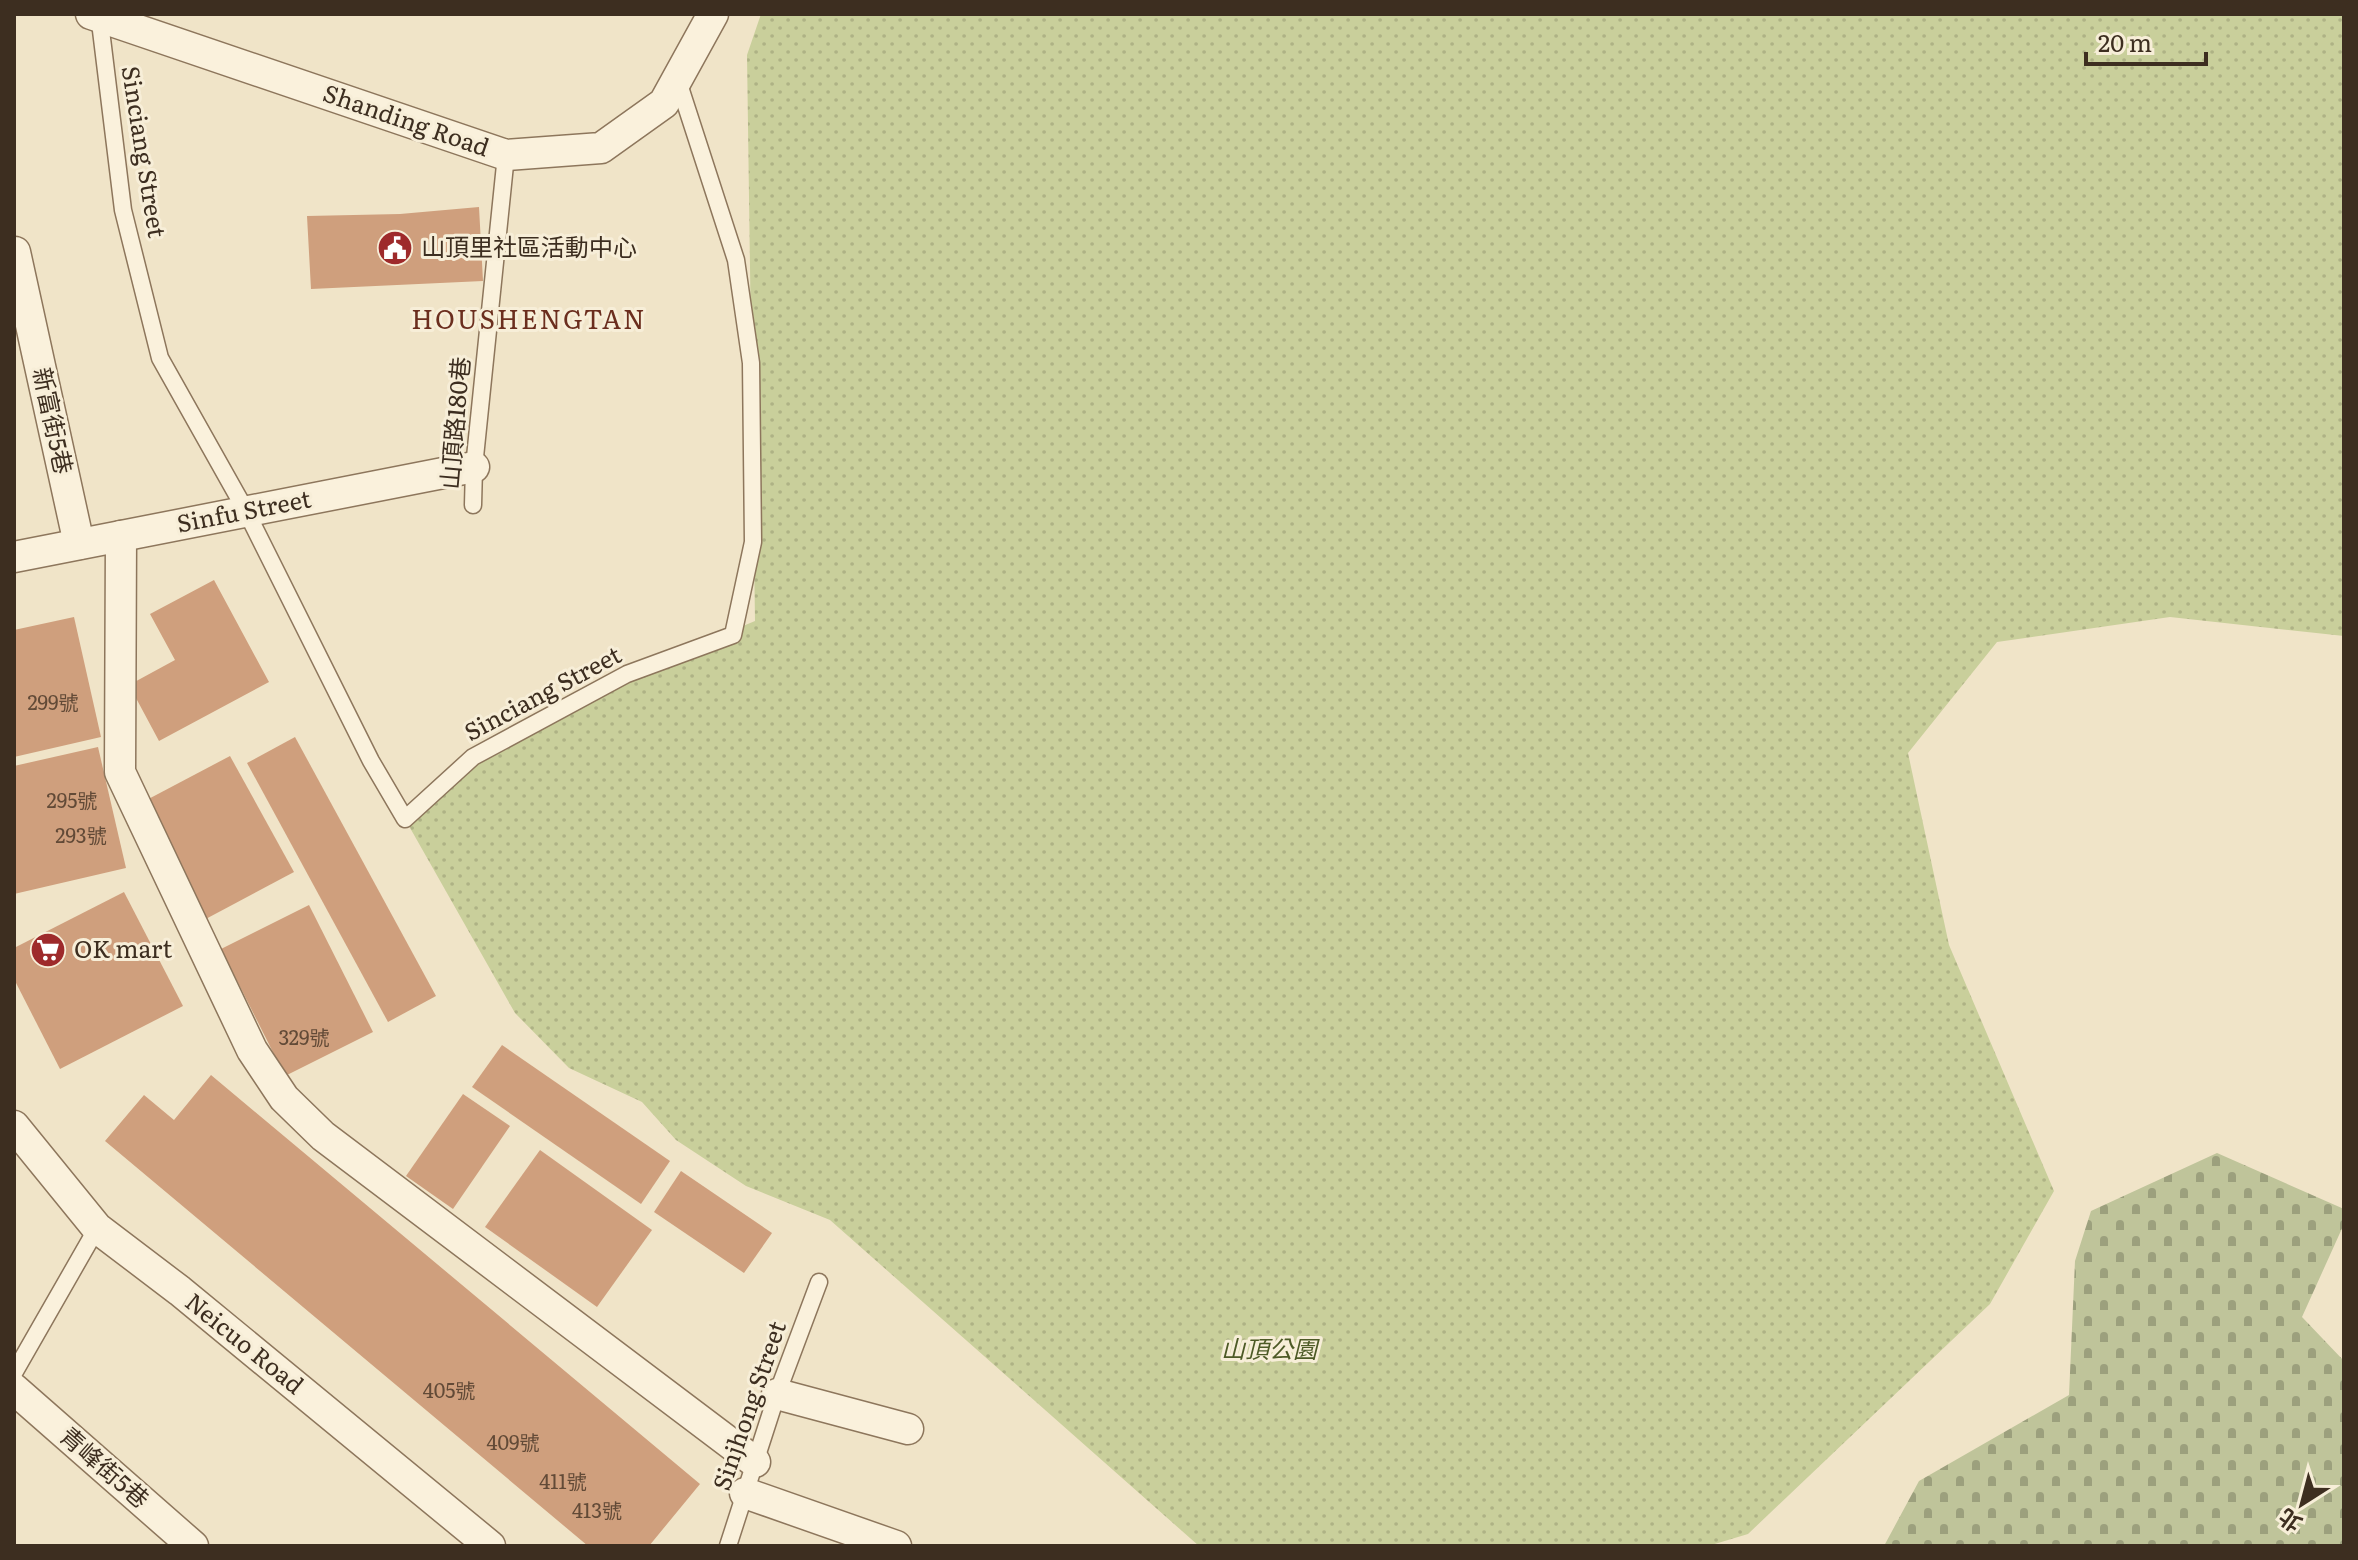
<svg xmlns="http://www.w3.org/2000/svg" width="2358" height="1560" font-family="Literata,'Noto Sans TC',serif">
<defs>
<pattern id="cemetery-stones" width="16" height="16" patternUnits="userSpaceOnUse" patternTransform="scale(2)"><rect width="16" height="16" fill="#bfc49a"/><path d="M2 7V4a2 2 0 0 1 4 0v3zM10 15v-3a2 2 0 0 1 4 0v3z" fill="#9ca07d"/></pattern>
<pattern id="park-dots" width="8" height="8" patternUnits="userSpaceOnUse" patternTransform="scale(2)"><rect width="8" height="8" fill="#c9cf9b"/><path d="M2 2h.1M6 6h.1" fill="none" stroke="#aeb285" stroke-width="1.8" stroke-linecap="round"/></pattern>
</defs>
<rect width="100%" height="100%" fill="#f0e4c8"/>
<!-- cemetery -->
<path fill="url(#cemetery-stones)" d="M2217 1153 2344 1209V1224L2302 1317 2344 1361V1546H1884L1919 1481 2069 1395 2075 1261 2091 1211Z"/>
<!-- park -->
<path fill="url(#park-dots)" d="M761 14H2344V636L2170 617 1997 642 1908 753 1949 945 2054 1191 1990 1304 1748 1534 1708 1546H1199L830 1220 746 1186 676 1140 642 1102 569 1068 515 1013 405 819 473 757 627 674 755 621 747 55Z"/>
<!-- building -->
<g fill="#cf9f7d">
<path d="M479 207 483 281 311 289 307 216 400 214Z"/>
<path d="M214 580 269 682 159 741 129 685 175 660 150 614Z"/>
<path d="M74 617 101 737 14 757V630Z"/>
<path d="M295 737 436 996 388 1022 247 763Z"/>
<path d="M98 747 126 868 14 894V766Z"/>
<path d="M230 756 294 872 202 921 139 804Z"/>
<path d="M124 892 183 1006 60 1069 14 979V948Z"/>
<path d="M309 905 373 1032 285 1076 221 949Z"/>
<path d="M502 1045 670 1161 641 1204 472 1087Z"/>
<path d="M211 1075 700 1484 649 1546H588L105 1141 144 1095 174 1120Z"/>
<path d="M463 1094 510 1126 453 1209 406 1176Z"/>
<path d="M540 1150 652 1230 597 1307 485 1227Z"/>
<path d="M681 1171 772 1233 744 1273 654 1212Z"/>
</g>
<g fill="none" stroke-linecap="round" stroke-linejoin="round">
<defs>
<g id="service">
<path d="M99 14 123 210 160 358 246 511 371 761 405 819 473 757 627 674 733 635 753 542 751 363 736 260 678 81"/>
<path d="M473 505 474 467 506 155"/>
<path d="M14 1373 97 1228"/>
<path d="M728 1546 777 1394 819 1282"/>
</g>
<g id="minor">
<path d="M91 14 506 155 601 148 664 103 713 14"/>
<path d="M15 252 79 544"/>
<path d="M121 536 120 772 252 1050 284 1098 323 1136 755 1462"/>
<path d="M14 557 474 467"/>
<path d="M14 1126 97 1228 180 1291 490 1546"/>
<path d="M14 1389 193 1546"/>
<path d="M777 1394 908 1429"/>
<path d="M745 1493 896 1546"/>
</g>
</defs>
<!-- service casing -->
<use href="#service" stroke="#8d765c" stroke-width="19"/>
<!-- minor casing -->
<use href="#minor" stroke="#8d765c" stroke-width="33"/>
<!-- service -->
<use href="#service" stroke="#faf1dc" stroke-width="16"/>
<!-- minor -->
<use href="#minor" stroke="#faf1dc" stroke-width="30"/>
</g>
<!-- icons -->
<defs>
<symbol id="civic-disc" viewBox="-11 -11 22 22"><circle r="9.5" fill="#9e2a2b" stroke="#f7eed8"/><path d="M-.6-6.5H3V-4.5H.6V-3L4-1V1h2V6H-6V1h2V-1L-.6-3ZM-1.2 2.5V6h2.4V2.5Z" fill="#fff"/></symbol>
<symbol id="supermarket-disc" viewBox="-11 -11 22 22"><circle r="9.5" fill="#9e2a2b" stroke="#f7eed8"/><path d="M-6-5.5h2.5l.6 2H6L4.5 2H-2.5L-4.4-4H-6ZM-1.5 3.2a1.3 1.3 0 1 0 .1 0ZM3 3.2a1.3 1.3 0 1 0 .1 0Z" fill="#fff"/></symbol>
</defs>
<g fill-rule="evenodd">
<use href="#civic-disc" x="375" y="228" width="40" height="40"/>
<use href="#supermarket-disc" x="28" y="930" width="40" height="40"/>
</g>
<g text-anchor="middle" stroke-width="6" stroke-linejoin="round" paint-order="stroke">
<!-- number labels -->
<g font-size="20" fill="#624a37">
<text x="53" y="710">299號</text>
<text x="72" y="808">295號</text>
<text x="81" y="843">293號</text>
<text x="304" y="1045">329號</text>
<text x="449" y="1398">405號</text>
<text x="513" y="1450">409號</text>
<text x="563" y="1489">411號</text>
<text x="597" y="1518">413號</text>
</g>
<!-- street labels -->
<g font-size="24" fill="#3d2e20" stroke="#f7eed8">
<text transform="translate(406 121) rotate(19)" y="8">Shanding Road</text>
<text transform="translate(143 152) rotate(81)" y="8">Sinciang Street</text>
<text transform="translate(52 421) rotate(78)" y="8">新富街5巷</text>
<text transform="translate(456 423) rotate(-85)" y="8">山頂路180巷</text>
<text transform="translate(244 512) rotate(-11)" y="8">Sinfu Street</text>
<text transform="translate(543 694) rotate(-28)" y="8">Sinciang Street</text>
<text transform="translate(244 1344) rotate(39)" y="8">Neicuo Road</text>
<text transform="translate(750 1406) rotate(-71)" y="8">Sinjhong Street</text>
<text transform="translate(104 1468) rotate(41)" y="8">青峰街5巷</text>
</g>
<!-- poi labels -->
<g font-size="24" fill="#3d2e20" stroke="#f7eed8" text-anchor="start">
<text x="421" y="256">山頂里社區活動中心</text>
<text x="74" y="958">OK mart</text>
</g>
<!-- park labels -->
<g font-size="24" font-style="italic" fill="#4d5a26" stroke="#f7eed8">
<text x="1269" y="1358">山頂公園</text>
</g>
<!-- neighbourhood labels -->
<g font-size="26" letter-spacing="2" fill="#6b2e1e" stroke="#f7eed8">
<text x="529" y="329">HOUSHENGTAN</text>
</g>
</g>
<!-- border -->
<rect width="2358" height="1560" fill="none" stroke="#3d2e20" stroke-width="32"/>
<!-- north arrow -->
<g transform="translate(2302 1504) rotate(216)" stroke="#f7eed8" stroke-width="6" paint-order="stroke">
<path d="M0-6L14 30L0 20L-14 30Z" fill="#3d2e20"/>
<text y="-12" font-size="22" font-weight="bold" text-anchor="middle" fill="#3d2e20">北</text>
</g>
<!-- scale -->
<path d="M2086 52v12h120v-12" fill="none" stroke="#3d2e20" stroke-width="4"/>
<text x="2098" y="52" font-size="24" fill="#3d2e20" stroke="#f7eed8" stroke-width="6" paint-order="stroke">20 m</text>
</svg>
